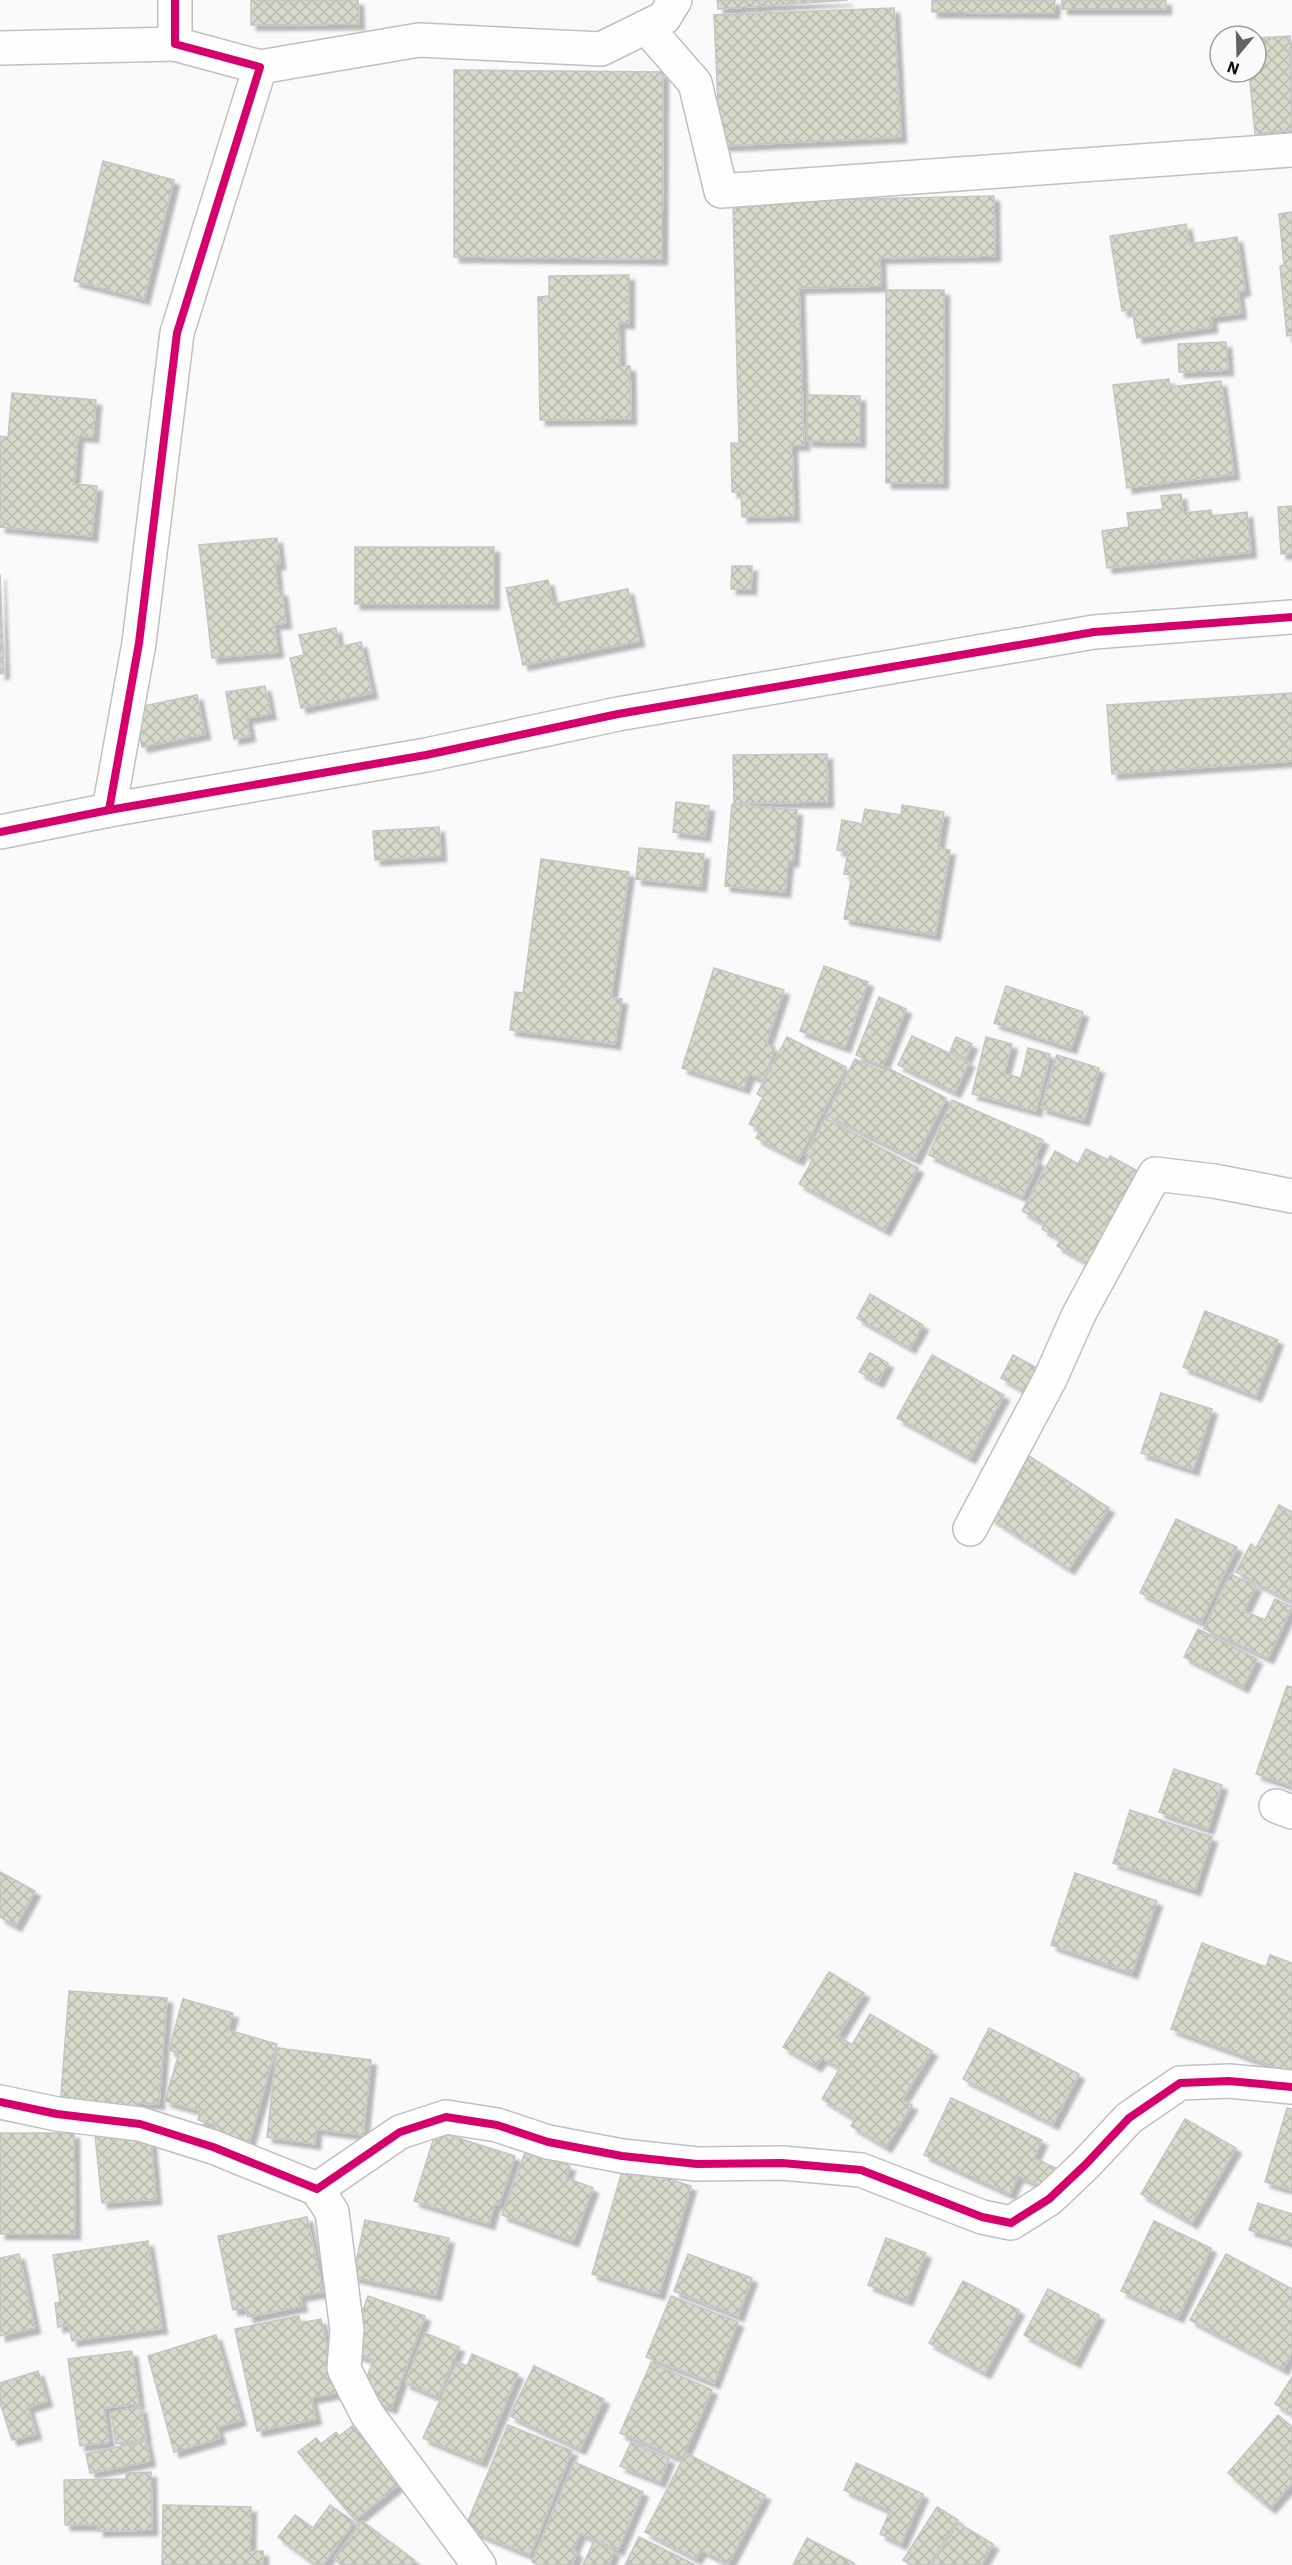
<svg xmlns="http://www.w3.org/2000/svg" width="1292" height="2565" font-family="'IBM Plex Sans',sans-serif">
<defs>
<pattern id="building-cross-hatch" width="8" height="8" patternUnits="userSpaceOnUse" patternTransform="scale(1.5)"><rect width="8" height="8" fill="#d6daca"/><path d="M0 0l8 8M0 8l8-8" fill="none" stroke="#b7baac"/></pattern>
<filter id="shadow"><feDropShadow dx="5.5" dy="5.5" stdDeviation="1.5" flood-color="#0004"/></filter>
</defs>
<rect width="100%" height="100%" fill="#fafafa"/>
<!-- building -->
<g fill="url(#building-cross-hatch)" stroke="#c5c5c5" stroke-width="1.5" filter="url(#shadow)">
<path d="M251 0H358L359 24 251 25Z"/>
<path d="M717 0H848L718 9Z"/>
<path d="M932 0H1055L1054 13 932 12Z"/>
<rect x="1062" y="0" width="104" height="9"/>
<path d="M894 8 901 137 720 146 714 15Z"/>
<path d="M1290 36 1292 130 1255 134 1249 72H1256V38Z"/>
<path d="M454 70 663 72 662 259 454 257Z"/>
<path d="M103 161 174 180 144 299 74 281Z"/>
<path d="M994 196 995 256 880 258 881 286 799 288 804 445H792L794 516 742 517 741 492H732L731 443H739L733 202Z"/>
<path d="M1292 212V335L1287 336 1280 266 1284 265 1279 214Z"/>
<path d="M1186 224 1190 244 1237 237 1245 290 1238 292 1241 313 1211 317 1212 327 1137 338 1132 310 1122 311 1110 236Z"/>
<path d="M629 275V323H619L620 366H630L631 419 540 420 538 297 549 296V276Z"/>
<path d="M886 290H944L943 483H886Z"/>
<path d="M1226 342 1228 370 1179 372 1178 344Z"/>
<path d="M1169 379 1170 387 1221 381 1234 474 1127 488 1113 385Z"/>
<path d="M12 393 96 400 93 437 78 436 74 484 97 486 92 536 0 527V436L8 437Z"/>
<path d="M807 395 860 396V442L807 441Z"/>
<path d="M1181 494 1183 513 1211 510 1212 516 1247 512 1251 552 1107 568 1102 531 1129 527 1127 513 1163 509 1161 496Z"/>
<path d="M1292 506V553L1281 554 1278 507Z"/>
<path d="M277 538 280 564H275L278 591H282L286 623 274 624 278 652 212 658 199 545Z"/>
<rect x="355" y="547" width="139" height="57"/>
<path d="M732 566H752L751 589H731Z"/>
<path d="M0 574 4 673 0 674Z"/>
<path d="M548 580 553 604 628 589 639 641 523 665 506 588Z"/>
<path d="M336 628 339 647 361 642 372 693 301 708 290 658 304 655 299 635Z"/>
<path d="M265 686 271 714 247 718 250 736 234 739 226 692Z"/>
<path d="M1292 693V761L1112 774 1107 705Z"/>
<path d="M197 695 205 734 142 747 134 708Z"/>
<path d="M827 754 828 802 734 803 733 755Z"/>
<path d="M676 802 709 806 705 836 673 832Z"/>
<path d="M732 804 797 810 793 861H788L785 892 725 886Z"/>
<path d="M902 805 944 812 938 848 950 850 935 935 844 919 852 875 844 874 848 852 837 850 842 820 862 824 865 809 901 815Z"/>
<path d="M439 827 441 856 375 860 373 831Z"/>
<path d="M639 848 704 854 701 886 636 879Z"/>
<path d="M541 859 629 872 611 998 622 999 615 1044 510 1030 515 992 523 993Z"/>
<path d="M824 966 868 982 845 1047 800 1031Z"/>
<path d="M714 968 784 990 766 1044 775 1047 764 1080 749 1074 744 1088 682 1068Z"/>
<path d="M1006 986 1083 1012 1071 1048 994 1023Z"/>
<path d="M879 997 906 1009 883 1066 856 1055Z"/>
<path d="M912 1036 969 1062 955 1092 898 1065Z"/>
<path d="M787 1037 846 1067 798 1160 756 1138 761 1129 749 1124 763 1097 757 1094Z"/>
<path d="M956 1037 972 1044 966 1058 950 1052Z"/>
<path d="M986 1037 1012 1044 1004 1074 1021 1078 1028 1048 1050 1054 1036 1111 972 1094Z"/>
<path d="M1057 1055 1099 1068 1084 1120 1041 1108Z"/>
<path d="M855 1059 883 1072 886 1067 946 1098 915 1159 826 1115Z"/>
<path d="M952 1100 1043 1140 1034 1159 1039 1161 1023 1197 929 1155Z"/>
<path d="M825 1118 918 1168 885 1230 799 1184 813 1159 805 1155Z"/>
<path d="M1086 1149 1108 1160 1110 1156 1143 1174 1093 1266 1057 1246 1061 1239 1042 1229 1045 1224 1022 1211 1055 1151 1078 1164Z"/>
<path d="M870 1294 923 1325 910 1348 857 1318Z"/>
<path d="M1205 1311 1278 1340 1256 1396 1183 1367Z"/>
<path d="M870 1353 888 1363 878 1382 859 1372Z"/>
<path d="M932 1355 1004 1395 970 1458 897 1418Z"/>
<path d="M1013 1355 1039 1369 1026 1392 1001 1378Z"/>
<path d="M1161 1393 1212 1409 1193 1470 1141 1453Z"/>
<path d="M1029 1456 1109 1508 1069 1569 989 1517Z"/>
<path d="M1279 1505 1292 1512V1602L1236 1572 1251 1544 1256 1548Z"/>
<path d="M1176 1519 1237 1547 1201 1622 1140 1593Z"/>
<path d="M1230 1574 1256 1586 1244 1611 1265 1620 1275 1599 1292 1607 1268 1658 1204 1629Z"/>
<path d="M1198 1629 1257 1659 1243 1687 1184 1657Z"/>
<path d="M1287 1686 1292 1687V1786L1256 1774Z"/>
<path d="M1174 1769 1222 1785 1208 1829 1159 1812Z"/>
<path d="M1130 1810 1212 1837 1195 1890 1113 1863Z"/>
<path d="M0 1872 35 1891 16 1926 0 1917Z"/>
<path d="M1075 1873 1157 1901 1132 1973 1051 1945Z"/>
<path d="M1202 1943 1266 1967 1270 1955 1292 1963V2073L1171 2029Z"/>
<path d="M829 1972 864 1993 838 2036 852 2045 870 2014 932 2051 902 2100 912 2105 886 2147 851 2126 855 2119 822 2099 840 2068 822 2058 816 2066 783 2047Z"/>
<path d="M69 1991 167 1998 159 2104 138 2103 137 2113 60 2108Z"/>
<path d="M183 1999 233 2013 228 2030 277 2044 248 2146 213 2136 216 2125 198 2120 200 2111 165 2101 179 2053 169 2050Z"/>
<path d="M989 2028 1079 2074 1053 2124 963 2079Z"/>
<path d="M277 2048 371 2060 363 2135 316 2129 315 2144 267 2137Z"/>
<path d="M951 2098 1042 2140 1034 2158 1060 2170 1051 2190 1018 2176 1010 2194 924 2155Z"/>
<path d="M1287 2108 1292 2109V2190L1265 2182Z"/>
<path d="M1185 2119 1236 2148 1192 2223 1141 2194Z"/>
<path d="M150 2130 156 2199 102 2203 95 2135Z"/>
<path d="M436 2131 515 2156 499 2205 495 2203 489 2224 414 2201Z"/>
<path d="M0 2133H74L75 2234H0Z"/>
<path d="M526 2150 570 2166 566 2178 593 2188 573 2241 502 2215Z"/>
<path d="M624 2165 691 2186 659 2294 592 2274Z"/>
<path d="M1258 2203 1292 2214V2243L1249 2230Z"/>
<path d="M307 2217 323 2292 300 2296 302 2306 248 2317 246 2308 233 2310 218 2236Z"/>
<path d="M365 2220 449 2238 436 2295 353 2277Z"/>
<path d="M1154 2221 1211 2248 1178 2317 1121 2291Z"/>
<path d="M886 2238 926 2253 907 2300 868 2285Z"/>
<path d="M148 2241 162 2328 72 2341 69 2325 58 2327 55 2303 60 2302 53 2255Z"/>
<path d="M19 2254 35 2328 0 2336V2258Z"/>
<path d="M688 2254 752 2278 738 2316 674 2291Z"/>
<path d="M1226 2254 1292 2289V2353L1283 2369 1190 2320Z"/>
<path d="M963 2281 1019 2310 985 2373 929 2343Z"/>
<path d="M1048 2289 1099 2315 1075 2362 1024 2335Z"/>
<path d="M368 2296 425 2316 391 2408 360 2397 373 2360 348 2352Z"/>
<path d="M671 2296 738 2322 714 2383 646 2357Z"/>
<path d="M299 2316 300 2323 321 2319 337 2393 311 2398 316 2419 257 2431 235 2329Z"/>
<path d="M425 2333 459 2347 438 2397 405 2383Z"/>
<path d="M216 2335 241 2420 217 2427 220 2438 174 2452 148 2356Z"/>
<path d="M132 2351 139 2404 104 2408 109 2442 80 2446 68 2359Z"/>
<path d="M472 2354 518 2374 481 2462 423 2438 457 2362 467 2366Z"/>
<path d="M651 2363 712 2390 682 2459 620 2433Z"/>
<path d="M534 2366 604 2399 580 2449 510 2416Z"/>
<path d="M38 2371 47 2401 28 2407 36 2434 12 2440 0 2403V2383Z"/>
<path d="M1292 2377V2414L1275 2404Z"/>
<path d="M141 2407 146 2439 116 2444 111 2412Z"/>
<path d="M1278 2415 1292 2427V2483L1270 2508 1228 2473Z"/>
<path d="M355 2424 403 2481 355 2520 298 2452 316 2438 321 2444 336 2432 339 2436Z"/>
<path d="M508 2425 572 2451 530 2555 465 2528Z"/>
<path d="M146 2441 150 2461 90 2473 86 2454Z"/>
<path d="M631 2442 669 2459 660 2482 620 2466Z"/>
<path d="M686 2453 765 2495 728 2564 701 2550 696 2559 645 2532Z"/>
<path d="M574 2462 643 2492 618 2550 580 2533 573 2550 577 2553 572 2565H538L532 2562Z"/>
<path d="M856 2463 923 2494 901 2544 880 2534 890 2511 844 2490Z"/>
<path d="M151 2472 152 2530 98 2531V2525H65L64 2480 126 2479V2473Z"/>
<path d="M163 2505 251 2507 250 2551H263V2565H162Z"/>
<path d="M330 2505 354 2522 323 2565H316L278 2537 295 2515 313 2528Z"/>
<path d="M937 2507 958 2520 929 2565H911L903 2560Z"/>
<path d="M362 2521 414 2560 410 2565H342L334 2559Z"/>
<path d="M958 2523 993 2544 981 2565H932Z"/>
<path d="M639 2537 695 2565H625Z"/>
<path d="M807 2538 854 2563 853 2565H793Z"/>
<path d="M594 2541 614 2551 609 2565H583Z"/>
</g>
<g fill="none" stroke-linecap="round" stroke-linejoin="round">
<defs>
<g id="street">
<path d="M646 27 695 83 721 191 1292 150"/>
<path d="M0 48 175 44"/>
<path d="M260 67 419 40 601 49 664 18 675 0"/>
<path d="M109 810 139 643 177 333 260 67 175 44V0"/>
<path d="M970 1529 1050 1379 1079 1314 1155 1174 1214 1181 1292 1196"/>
<path d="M1276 1806 1292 1812"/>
<path d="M0 2102 57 2114 140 2124 213 2147 317 2189 400 2132 446 2117 497 2125 548 2142 622 2156 697 2164 782 2163 861 2170 982 2217 1011 2223 1049 2199 1086 2164 1129 2118 1180 2083 1229 2081 1292 2087"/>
<path d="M317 2189 332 2212 347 2330 344 2368 346 2373 367 2414 479 2565"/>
</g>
<path id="secondary" d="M0 832 109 810 426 755 618 714 1094 632 1292 617"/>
</defs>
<!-- street casing -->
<use href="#street" stroke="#bfc0bf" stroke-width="36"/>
<!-- secondary casing -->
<use href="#secondary" stroke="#bfc0bf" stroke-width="36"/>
<!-- street -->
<use href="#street" stroke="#fefefe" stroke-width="33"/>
<!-- secondary -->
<use href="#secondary" stroke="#fefefe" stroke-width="33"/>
<defs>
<g id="cycleway">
<path d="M109 810 139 643 177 333 260 67 175 44V0"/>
<path d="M0 832 109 810 426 755 618 714 1094 632 1292 617"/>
<path d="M0 2102 57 2114 140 2124 213 2147 317 2189 400 2132 446 2117 497 2125 548 2142 622 2156 697 2164 782 2163 861 2170 982 2217 1011 2223 1049 2199 1086 2164 1129 2118 1180 2083 1229 2081 1292 2087"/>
</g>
</defs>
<!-- cycleway casing -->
<use href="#cycleway" stroke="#f9fbf9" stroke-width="11"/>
<!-- cycleway -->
<use href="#cycleway" stroke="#d6006c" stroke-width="8"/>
</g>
<!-- north arrow -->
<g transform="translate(1238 54) rotate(199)"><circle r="28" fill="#f9fbf9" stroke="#9c9d9c" stroke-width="1.5"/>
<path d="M0-4.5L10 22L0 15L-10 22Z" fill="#626362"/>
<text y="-9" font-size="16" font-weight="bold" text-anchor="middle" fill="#101110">N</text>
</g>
</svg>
